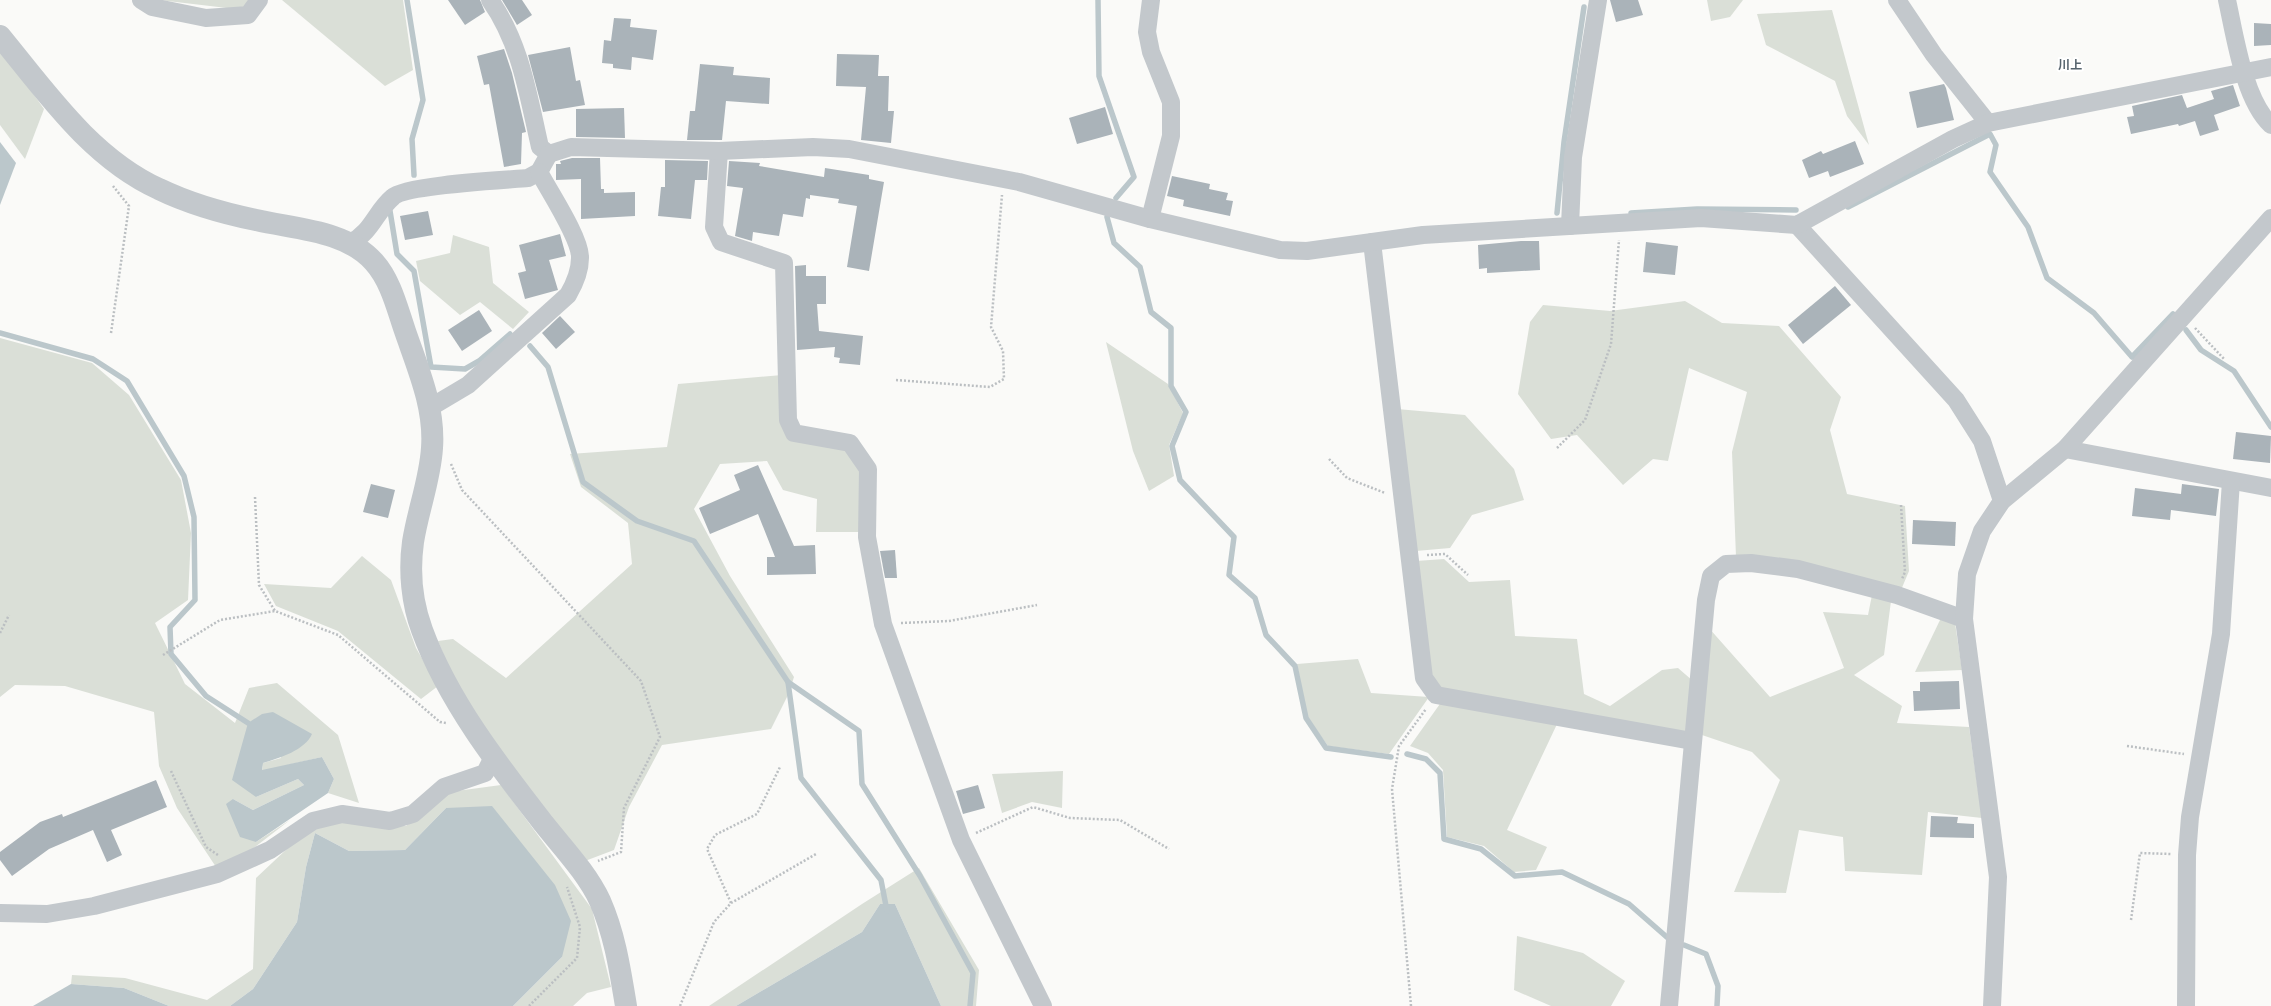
<svg xmlns="http://www.w3.org/2000/svg" width="2271" height="1006" font-family="Lato,'Noto Sans JP',sans-serif">
<rect width="100%" height="100%" fill="#fafaf8"/>
<!-- green -->
<g fill="#dadfd7">
<path d="M159 0H260L244 10Z"/>
<path d="M282 0H403L413 70 385 86Z"/>
<path d="M1707 0H1743L1730 17 1711 21Z"/>
<path d="M1832 10 1869 145 1847 116 1835 81 1766 45 1757 14Z"/>
<path d="M0 47 44 109 25 159 0 125Z"/>
<path d="M453 235 489 247 493 283 529 312 513 329 480 302 460 315 420 281 416 261 450 253Z"/>
<path d="M1685 301 1722 323 1779 326 1841 397 1830 430 1847 494 1905 506 1909 571 1901 590 1736 557 1732 452 1747 392 1689 368 1668 461 1653 459 1623 485 1577 435 1551 439 1518 394 1530 322 1543 305 1610 311Z"/>
<path d="M0 338 92 363 129 395 181 480 191 533 188 600 155 623 185 684 235 723 249 688 277 683 338 735 359 803 328 793 334 779 322 757 262 771 263 763 281 758 273 712 256 797 298 779 304 785 253 810 233 799 256 842 290 820 242 857 216 867 177 808 159 766 154 712 65 686 15 685 0 697Z"/>
<path d="M1106 342 1168 384 1183 413 1169 445 1174 476 1149 491 1133 451Z"/>
<path d="M782 375 785 434 847 448 860 471 861 532H816L817 499 783 490 767 461 720 464 694 509 730 576 794 677 788 695 771 729 662 745 629 807 614 850 585 861 498 751 457 688 438 641 453 639 506 678 632 564 628 523 581 487 570 454 667 447 678 384Z"/>
<path d="M1397 409 1465 415 1514 469 1524 500 1472 515 1450 548 1416 551Z"/>
<path d="M362 556 391 580 416 648 438 686 421 699 338 631 276 606 264 584 331 588Z"/>
<path d="M1444 559 1469 582 1510 580 1515 636 1577 639 1584 694 1610 706 1662 670 1678 668 1693 681 1688 733 1442 689 1431 676 1416 561Z"/>
<path d="M1872 595 1891 601 1884 655 1854 675 1902 706 1897 723 1969 727 1982 818 1928 812 1922 875 1845 871 1843 837 1799 830 1786 893 1734 892 1780 780 1752 752 1699 734 1708 627 1770 697 1844 668 1823 612 1868 615Z"/>
<path d="M1941 618 1955 623 1962 670 1915 672Z"/>
<path d="M1358 659 1371 693 1429 697 1389 754 1328 746 1307 717 1297 664Z"/>
<path d="M1442 701 1558 722 1507 830 1547 847 1536 870 1514 872 1484 846 1447 837 1443 770 1428 753 1410 746Z"/>
<path d="M1063 771 1062 808 1032 802 1002 813 992 774Z"/>
<path d="M501 785 592 909 611 987 587 993 573 1006H513L562 957 446 808 405 850 349 851 315 833 306 867 297 922 253 989 230 1006H169L124 988 71 984 72 975 125 978 207 1000 253 969 256 878 306 831 337 821 406 826 449 792Z"/>
<path d="M919 868 979 970 976 1006H941L895 904H880L862 932 736 1006H709L862 904Z"/>
<path d="M1517 936 1583 953 1625 981 1611 1006H1551L1514 990Z"/>
</g>
<!-- water -->
<g fill="#bbc7cb">
<path d="M0 142 16 163 0 205Z"/>
<path d="M273 712 312 734C305 750 280 758 263 763L262 770 322 757 334 779 328 793 256 842 240 837 226 804 233 799 253 810 304 785 298 779 256 797 232 780 248 723 262 714Z"/>
<path d="M492 806 555 885 571 921 562 957 513 1006H230L253 989 297 922 306 867 315 833 349 851 405 850 446 808Z"/>
<path d="M880 904H895L941 1006H736L862 932Z"/>
<path d="M71 984 124 988 169 1006H33Z"/>
</g>
<g fill="none" stroke-linecap="round" stroke-linejoin="round">
<!-- stream -->
<g stroke="#bbc7cb" stroke-width="5.5">
<path d="M407 0 423 100 412 139 414 175"/>
<path d="M1098 0 1099 76 1134 177 1116 198"/>
<path d="M1848 207 1990 134 1996 145 1990 172 2028 227 2047 278 2094 313 2132 357 2173 314"/>
<path d="M390 211 397 254 414 271 431 367 465 369 479 361 510 334"/>
<path d="M1557 213 1564 142 1584 7"/>
<path d="M1631 213 1697 209 1796 210"/>
<path d="M1107 217 1114 243 1140 267 1151 312 1171 328V386L1186 412 1172 446 1180 480 1234 537 1229 575 1255 598 1266 635 1295 666 1306 718 1326 748 1391 757"/>
<path d="M2186 330 2201 350 2234 371 2271 427"/>
<path d="M0 333 93 359 127 381 184 476 194 517 195 600 170 627 171 654 206 696 248 723"/>
<path d="M530 346 548 367 583 482 637 521 694 541 788 682 801 778 881 880 887 911"/>
<path d="M788 682 859 731 862 784 920 876 973 973 970 1006"/>
<path d="M1407 754 1426 759 1440 773 1444 839 1481 849 1515 876 1562 872 1629 904 1669 939"/>
<path d="M1684 945 1706 954 1718 986 1717 1006"/>
</g>
</g>
<!-- building -->
<g fill="#aab3b9">
<path d="M448 0H480L485 12 465 25Z"/>
<path d="M502 0H522L532 15 517 25Z"/>
<path d="M1610 0H1638L1643 15 1616 22Z"/>
<path d="M614 18 631 19 630 27 657 30 653 60 632 57 631 70 613 68V64L602 63 604 40 611 41Z"/>
<path d="M2254 23 2271 24V45L2254 46Z"/>
<path d="M570 47 576 81 580 80 585 105 543 112 528 55Z"/>
<path d="M504 49 512 73 526 132 522 133 521 164 504 167 489 84 484 85 477 56Z"/>
<path d="M837 54 879 55 878 76H889L888 111H894L891 143 861 140 866 87 836 86Z"/>
<path d="M700 64 734 67 733 75 770 78 769 104 726 101 722 140H687L690 111H695Z"/>
<path d="M1944 84 1946 88 1954 120 1917 128 1909 92Z"/>
<path d="M2233 85 2240 106 2214 115 2219 130 2200 136 2195 121 2179 126 2178 124 2131 134 2127 117 2134 116 2132 106 2182 95 2187 108 2214 99 2211 91Z"/>
<path d="M1105 107 1113 134 1077 144 1069 118Z"/>
<path d="M624 108 625 138 576 137V109Z"/>
<path d="M1855 141 1864 164 1830 177 1828 171 1809 178 1802 160 1821 151 1823 154Z"/>
<path d="M572 158H600L601 189H604V193L635 192V216L581 219V179L556 180V164H561L560 161Z"/>
<path d="M665 160 708 161 707 180H695L691 219 658 216 661 187H665Z"/>
<path d="M729 161 760 163 759 166 824 177 825 168 869 175V179L884 182 869 271 847 267 857 206 838 203 839 199 810 195V199L806 198 803 217 783 214 779 236 753 232 752 241 735 236 743 188 727 186Z"/>
<path d="M1172 176 1210 184 1209 189 1228 193 1226 200 1233 201 1230 216 1183 206 1184 200 1167 196Z"/>
<path d="M428 211 433 235 405 240 400 216Z"/>
<path d="M560 234 566 256 549 260 558 290 525 299 518 273 526 271 519 245Z"/>
<path d="M1521 241H1539L1540 270 1487 273V268L1479 269 1478 245Z"/>
<path d="M1646 242 1678 246 1675 275 1643 272Z"/>
<path d="M806 265V276H826V304H817L819 331 863 336 860 365 839 363 840 358 834 357 835 347 797 350 795 266Z"/>
<path d="M1835 286 1851 305 1803 344 1788 325Z"/>
<path d="M479 310 492 331 462 351 448 330Z"/>
<path d="M560 316 575 332 556 349 542 333Z"/>
<path d="M2236 432 2271 436 2270 463 2233 459Z"/>
<path d="M758 465 794 546 815 545 816 574 767 575V557H775L758 514 710 534 699 508 740 490 734 475Z"/>
<path d="M371 484 395 490 388 518 363 512Z"/>
<path d="M2182 484 2219 489 2216 516 2171 510 2170 520 2132 516 2135 488 2181 494Z"/>
<path d="M1913 520 1956 522 1955 546 1912 544Z"/>
<path d="M895 550 897 578H885L880 551Z"/>
<path d="M1959 681 1960 709 1914 711 1913 691H1920V682Z"/>
<path d="M156 780 167 807 111 830 122 855 107 862 93 830 49 849 12 876 0 860V852L40 822 62 814 63 817Z"/>
<path d="M978 785 985 808 963 814 956 791Z"/>
<path d="M1931 816 1958 817 1957 823 1974 824V838L1930 837Z"/>
</g>
<g fill="none" stroke-linecap="round" stroke-linejoin="round">
<!-- path -->
<g stroke="#bbbfc2" stroke-width="2.5" stroke-dasharray="2 2" stroke-linecap="butt">
<path d="M2195 328 2225 360"/>
<path d="M111 333 129 206 113 186"/>
<path d="M896 380 990 387 1004 379 1003 351 991 327 1002 195"/>
<path d="M1557 448 1585 420 1611 344 1619 240"/>
<path d="M1329 459 1347 478 1385 493"/>
<path d="M451 464 462 490 641 681 660 737 624 808 621 852 598 861"/>
<path d="M255 497 259 585 275 611 338 635 440 722 446 723"/>
<path d="M1901 505 1905 572 1902 579"/>
<path d="M1427 555 1445 554 1468 575"/>
<path d="M901 623 949 621 1037 605"/>
<path d="M0 633 9 615"/>
<path d="M163 655 220 620 275 611"/>
<path d="M2127 746 2184 754"/>
<path d="M171 771 206 847 218 855"/>
<path d="M976 833 1033 807 1070 818 1120 820 1169 849"/>
<path d="M731 903 707 849 715 835 757 814 780 767"/>
<path d="M2131 920 2140 853 2171 854"/>
<path d="M529 1006 577 958 580 927 567 887"/>
<path d="M680 1006 714 922 731 903 816 854"/>
<path d="M1411 1006 1392 789 1399 746 1426 709"/>
</g>
<!-- minor -->
<g stroke="#c3c8cc" stroke-width="18">
<path d="M141 0 152 7 206 18 248 15 259 0"/>
<path d="M490 0C521 44 528 95 540 147L549 154"/>
<path d="M1897 0 1934 55 1988 123"/>
<path d="M2227 0C2235 36 2244 100 2271 125"/>
<path d="M719 151 714 227 721 242 784 263 788 420 794 433 850 443 868 469 867 537 883 624 961 840 1043 1006"/>
<path d="M1150 219 1171 136V102L1151 52 1147 32 1151 0"/>
<path d="M1797 225 1956 400 1982 441 2002 501"/>
<path d="M1570 226 1573 157 1598 0"/>
<path d="M1372 242 1424 678 1436 695 1692 741"/>
<path d="M350 243C373 231 375 212 393 197 405 185 506 180 528 178L539 172 549 154 571 147 719 151 813 147 849 149 1019 182 1150 219 1280 250 1307 251 1423 235 1701 218 1797 225 1953 139 1988 123 2271 67"/>
<path d="M431 407 468 385 568 295C575 283 580 272 580 258 581 239 549 191 539 172"/>
<path d="M2065 449 2271 488"/>
<path d="M0 913 47 914 94 906 217 874 270 850 313 821 342 814 390 821 413 814 444 787 485 773 493 757"/>
<path d="M1669 1006 1706 600 1711 576 1726 564 1751 563 1798 569 1897 595 1964 619"/>
<path d="M1992 1006 1998 877 1964 619 1967 574 1982 531 2002 501 2065 449 2271 218"/>
<path d="M2186 1006 2187 855 2190 817 2221 634 2231 481"/>
</g>
<!-- tertiary -->
<path stroke="#c3c8cc" stroke-width="22" d="M0 36C46 92 91 158 159 189 190 204 222 213 256 220 294 229 346 230 374 262 391 281 397 308 405 331 418 369 435 407 432 448 430 480 418 510 413 542 409 571 412 603 422 630 448 701 498 765 544 824 563 848 587 873 600 901 615 935 620 970 626 1006"/>
</g>
<g text-anchor="middle" stroke-width="4" stroke-linejoin="round" paint-order="stroke">
<!-- neighbourhood labels -->
<g font-size="12" font-weight="bold" fill="#57646e" stroke="#fff">
<text x="2070" y="69">川上</text>
</g>
</g>
</svg>
